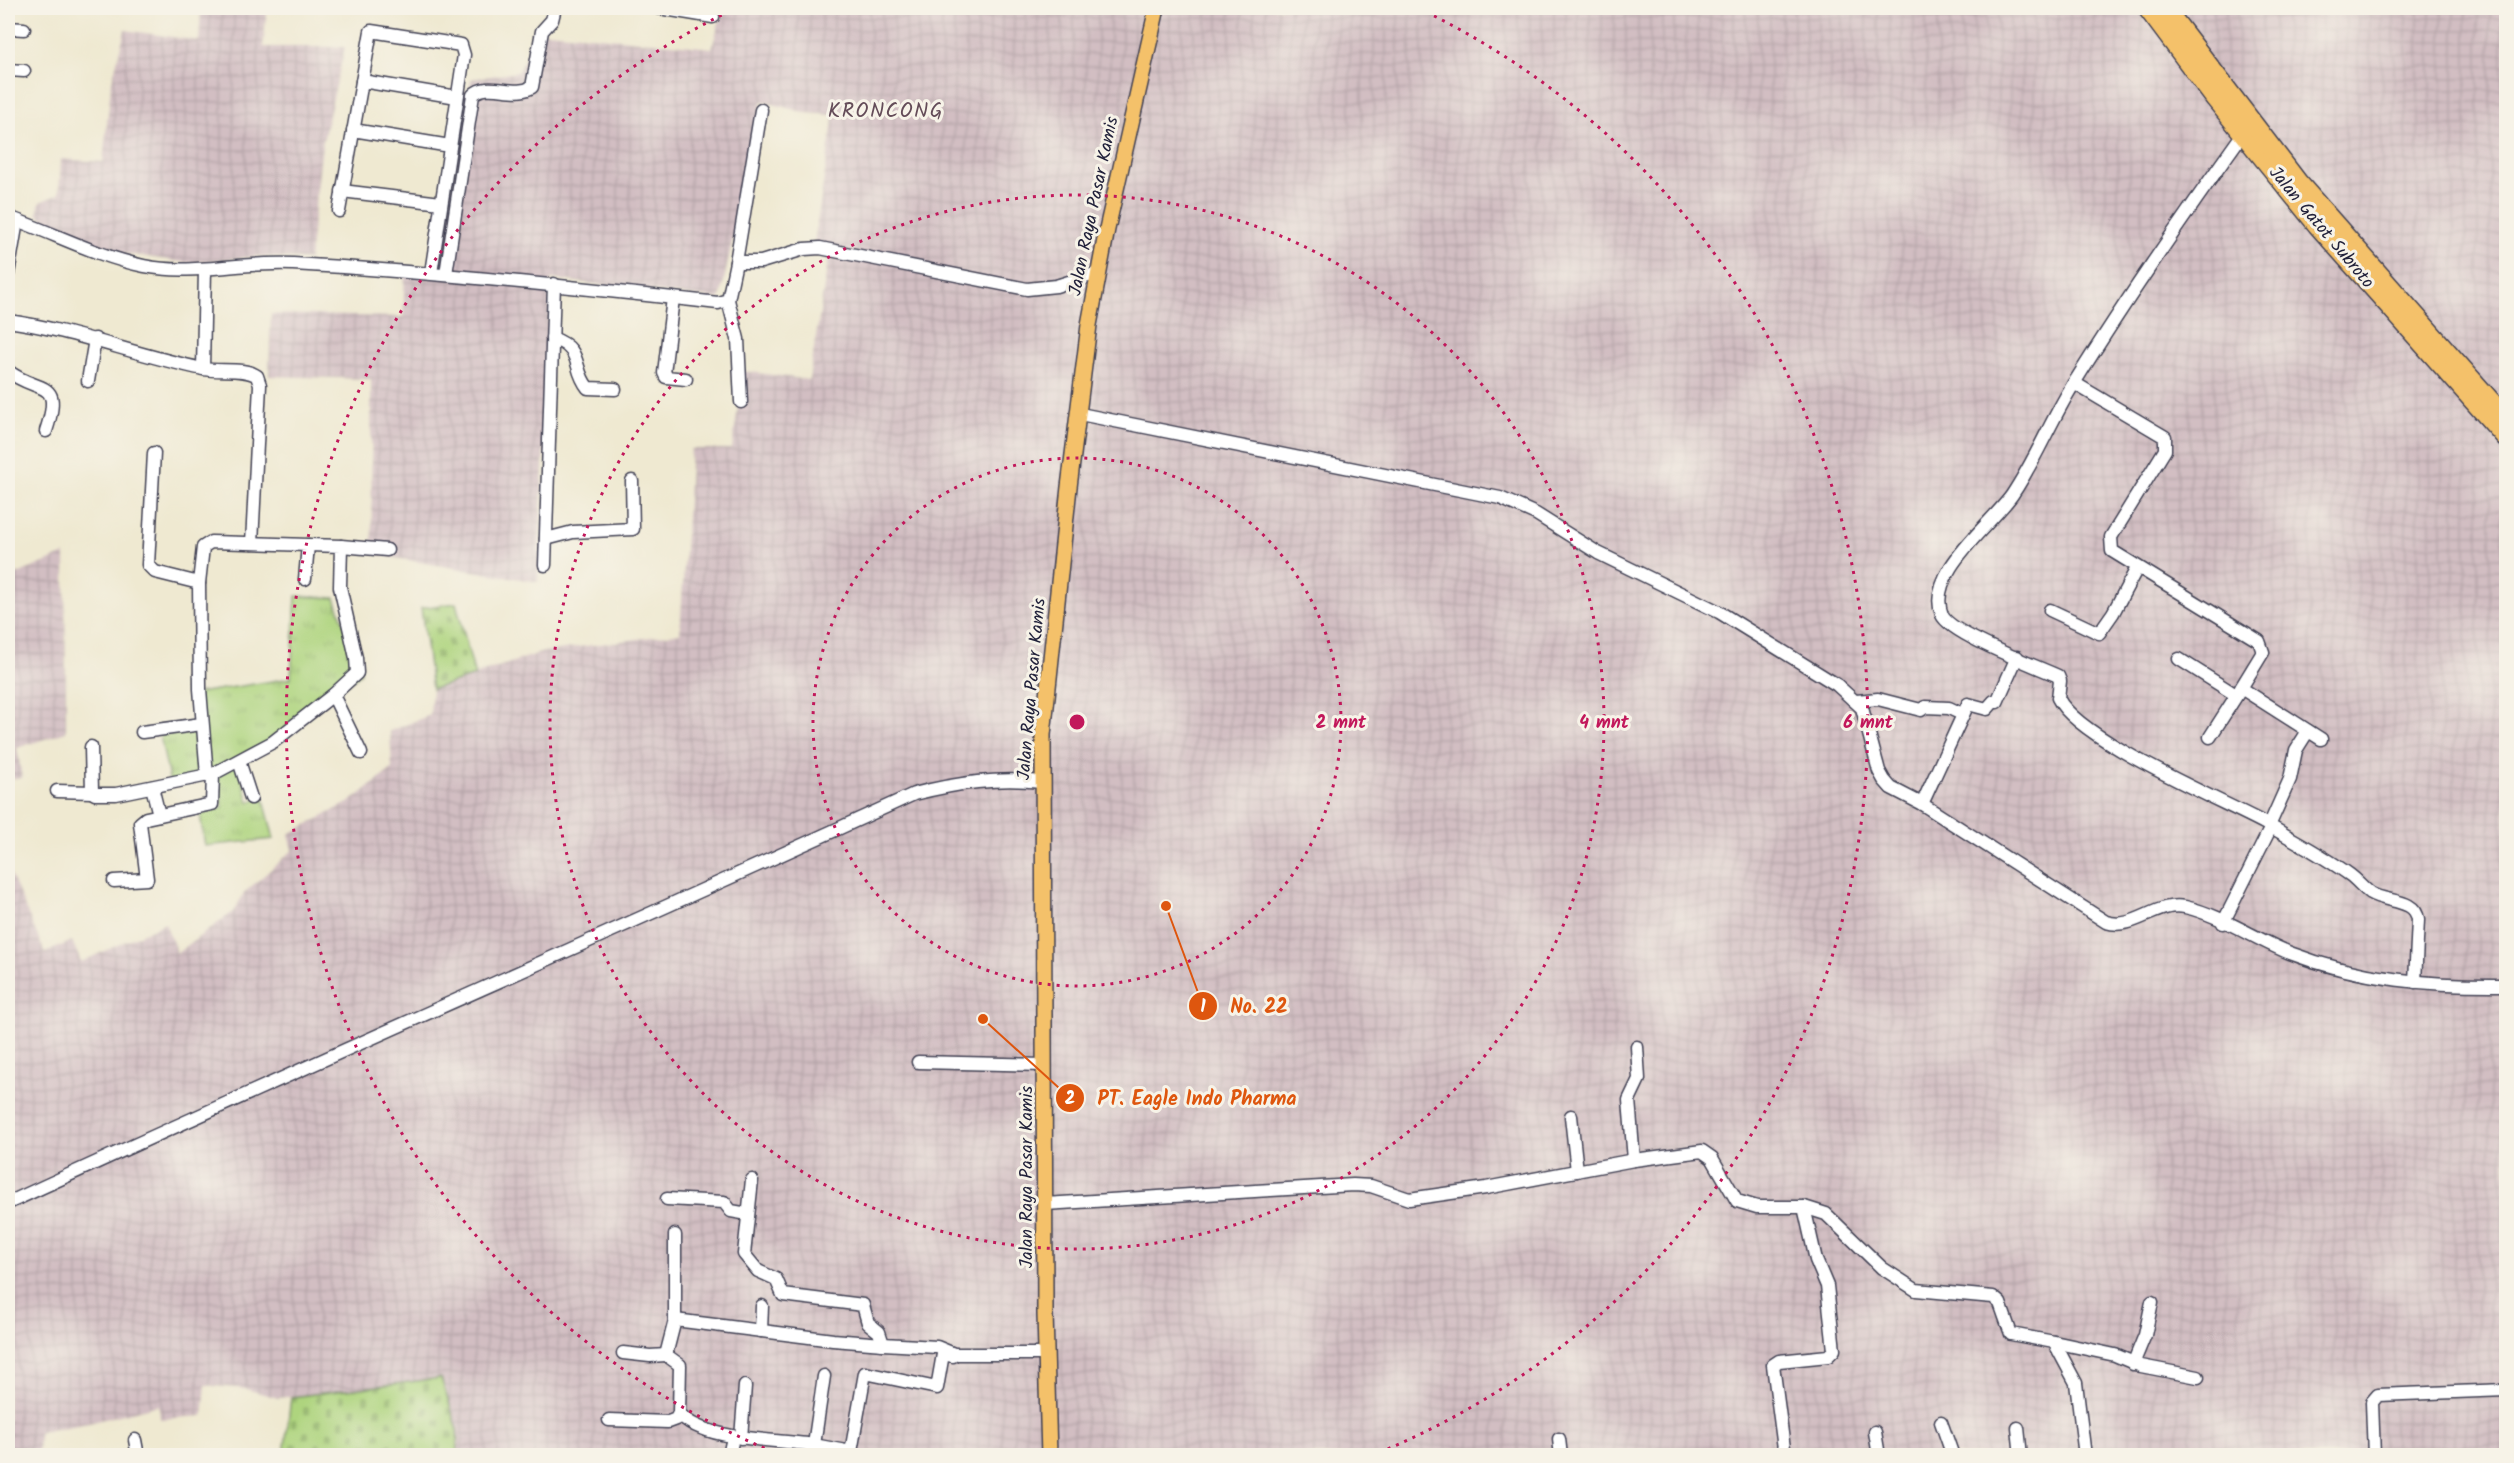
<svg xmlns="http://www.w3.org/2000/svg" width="2514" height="1463" font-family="Kalam,sans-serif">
<defs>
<pattern id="industrial-grid" width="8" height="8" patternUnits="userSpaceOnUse" patternTransform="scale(1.5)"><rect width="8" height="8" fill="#d2bec2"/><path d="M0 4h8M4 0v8" fill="none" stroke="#b4a3a8"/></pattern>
<pattern id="grass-tufts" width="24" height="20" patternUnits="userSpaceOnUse" patternTransform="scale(1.5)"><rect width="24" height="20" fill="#aed47e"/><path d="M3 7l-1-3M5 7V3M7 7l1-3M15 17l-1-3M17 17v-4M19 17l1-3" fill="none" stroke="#95b66e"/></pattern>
<pattern id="cemetery-stones" width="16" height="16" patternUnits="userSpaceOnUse" patternTransform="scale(1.5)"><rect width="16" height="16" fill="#aed47e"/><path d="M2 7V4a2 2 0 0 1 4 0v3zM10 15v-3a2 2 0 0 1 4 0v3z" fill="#95b66e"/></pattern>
</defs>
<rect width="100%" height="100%" fill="#f7f3e8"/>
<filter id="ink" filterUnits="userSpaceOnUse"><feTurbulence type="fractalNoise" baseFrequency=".0167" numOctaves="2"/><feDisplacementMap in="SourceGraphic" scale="12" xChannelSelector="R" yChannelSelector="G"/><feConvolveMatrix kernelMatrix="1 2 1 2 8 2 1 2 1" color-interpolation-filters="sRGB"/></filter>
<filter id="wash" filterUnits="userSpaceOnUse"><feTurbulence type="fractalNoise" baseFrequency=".008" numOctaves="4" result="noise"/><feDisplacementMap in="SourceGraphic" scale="24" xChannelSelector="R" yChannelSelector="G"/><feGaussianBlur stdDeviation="1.35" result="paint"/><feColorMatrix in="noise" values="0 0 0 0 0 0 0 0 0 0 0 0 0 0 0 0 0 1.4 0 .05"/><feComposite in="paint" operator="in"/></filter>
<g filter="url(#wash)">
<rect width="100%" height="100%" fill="#efe9d1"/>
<!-- industrial -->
<g fill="url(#industrial-grid)">
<path d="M201 8H267L263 47H345L322 145 309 260 260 256 188 263 114 252 63 232 37 214 40 202 59 194 61 159 103 162 111 85 125 30 199 41Z"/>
<path d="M723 8H2506V1455L458 1456 457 1427 441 1378 278 1398 246 1389 206 1385 203 1416 160 1419 159 1405 89 1423 39 1432 38 1455H8V868L45 953 72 941 81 962 165 923 177 953 233 912 245 892 293 850 289 834 350 802 392 769 390 731 430 715 432 689 543 652 680 633 691 449H732L743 371 809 380 829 255H812L834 115 806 113 762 101 720 299 551 279 538 582 372 554 371 379 269 376 271 314 403 317 405 270 440 266 471 79 518 72 538 31 712 48Z"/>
<path d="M65 554 66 732 17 748 22 778 8 779V578Z"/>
</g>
<!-- grass -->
<path fill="url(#grass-tufts)" stroke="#687b5c" stroke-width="1.5" d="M296 596 335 598 361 673 239 768 249 802 263 796 274 839 205 846 200 814 223 808 217 776 170 784 160 735 200 733 198 693 291 678Z"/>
<!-- cemetery -->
<g fill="url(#cemetery-stones)" stroke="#687b5c" stroke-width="1.5">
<path d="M456 603 475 676 432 689 421 608Z"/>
<path d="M441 1378 457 1427 458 1455H284L291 1397Z"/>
</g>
</g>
<g filter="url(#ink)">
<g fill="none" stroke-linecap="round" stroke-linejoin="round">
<defs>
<g id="minor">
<path d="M659 8 713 17"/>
<path d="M8 28 24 29"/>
<path d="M8 70 24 71"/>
<path d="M362 81 457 97"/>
<path d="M353 130 450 146"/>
<path d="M2244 132C2186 213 2129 295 2076 380 2052 417 2037 458 2012 495 1991 525 1925 573 1942 615 1950 634 2036 666 2058 676L2060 681 2058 698C2078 740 2222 800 2268 825 2295 841 2324 856 2350 875 2357 880 2363 888 2370 893 2386 903 2416 898 2418 920L2415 982"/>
<path d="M342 191 441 203"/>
<path d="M339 211 371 31 461 45 464 55 431 273"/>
<path d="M8 217C54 233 96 256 144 266 193 276 244 261 293 264 435 272 577 287 718 303L728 300 736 262H761L804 249 820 248 1027 289 1056 286 1098 273"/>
<path d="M736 262 761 110"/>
<path d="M8 274 17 221"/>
<path d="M446 274 473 95C487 80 515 98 532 87L542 31 552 20 555 8"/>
<path d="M673 298 664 373 666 377 686 379"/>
<path d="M728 300 738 339 741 402"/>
<path d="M8 321C75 330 137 356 204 369 219 372 245 367 257 376L260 385 252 543"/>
<path d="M552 338C585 350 571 367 588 388L615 389"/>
<path d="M203 369 205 269"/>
<path d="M8 371C39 395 64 377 46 431"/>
<path d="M88 381 95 339"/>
<path d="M2074 383 2165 437V450L2111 537 2112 551 2259 641 2263 652 2241 688 2321 739"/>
<path d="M1080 414 1500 498 1536 514 1598 553 1719 612 1837 685 1862 708 1879 771 1884 780 1891 788 1922 804 2106 922C2135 931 2156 901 2185 907 2221 915 2255 939 2290 953 2360 980 2432 986 2506 985"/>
<path d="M154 453 148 565 155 572 199 583"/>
<path d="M546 539 573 532 633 529 632 481"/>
<path d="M341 546 387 550"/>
<path d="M545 565 554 284"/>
<path d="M2050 610 2099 633 2113 613 2137 568"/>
<path d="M2179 659 2236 695"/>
<path d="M333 695 361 753"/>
<path d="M1856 701 1878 699 1921 710 1925 707 1949 708 1962 714"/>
<path d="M142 732 202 724"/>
<path d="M2210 737 2240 690"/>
<path d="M91 747 92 792 95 794H116L213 774 212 804 146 818 140 823 147 879 114 881"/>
<path d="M239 761 251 798"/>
<path d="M213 774 273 742 333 695 357 673 356 658 340 587 341 546 308 545"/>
<path d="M207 776 200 689 199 583 203 547 211 542 308 545 305 579"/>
<path d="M152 787 159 815"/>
<path d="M57 791 92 792"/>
<path d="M1922 804 1968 704 1987 709 1994 701 1997 702 2017 657"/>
<path d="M2269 826 2290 779 2296 750 2308 731"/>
<path d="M2223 923 2271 827"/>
<path d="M918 1062 1045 1065"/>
<path d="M1571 1116 1577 1171"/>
<path d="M1634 1160 1629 1100 1639 1079 1637 1047"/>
<path d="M752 1180 744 1254 758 1271 776 1279 783 1295 863 1305 868 1323 879 1332 883 1344 937 1347 954 1354H1047"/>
<path d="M667 1199 724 1202 731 1211 748 1214"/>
<path d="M8 1203C308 1064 612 933 914 794 957 783 997 777 1042 782"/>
<path d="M1045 1204 1353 1185 1371 1186 1409 1199 1486 1188 1634 1160 1702 1151 1712 1158 1737 1201 1757 1207H1804L1826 1214 1882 1268 1916 1290 1993 1297 2000 1303 2011 1334 2054 1342 2076 1383 2085 1456"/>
<path d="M675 1320 833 1340 883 1344"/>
<path d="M761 1331 762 1306"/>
<path d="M2054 1342 2115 1355 2141 1366 2198 1377"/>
<path d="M623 1353 650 1356 666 1355"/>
<path d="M2133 1364 2145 1335 2152 1302"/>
<path d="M679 1413C702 1442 780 1439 814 1445L824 1376"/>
<path d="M609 1420 668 1422 676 1419 679 1413 680 1365 666 1355 675 1320V1235"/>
<path d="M1941 1422 1953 1456"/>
<path d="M2018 1428 2021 1456"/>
<path d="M1875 1432 1879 1456"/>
<path d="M741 1438 745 1386"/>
<path d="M1559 1439 1561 1456"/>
<path d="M135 1440 138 1456"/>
<path d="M814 1445 851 1452 865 1373 937 1388 943 1354 953 1356"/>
<path d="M729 1456 733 1437"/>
<path d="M1785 1456 1773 1365 1779 1361 1828 1356 1834 1350 1827 1286 1816 1260 1804 1207"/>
<path d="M2374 1456 2372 1402 2378 1395 2506 1390"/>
</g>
<path id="major" d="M1049 1456 1045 1314 1043 735 1069 487 1089 325 1107 229 1157 8"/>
<g id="highway">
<path d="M2147 8 2215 99 2317 225 2506 438"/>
<path d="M2165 8 2298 182 2506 418"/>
</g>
</defs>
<!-- minor casing -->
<use href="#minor" stroke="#414052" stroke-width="15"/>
<!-- major casing -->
<use href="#major" stroke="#414052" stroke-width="18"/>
<!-- highway casing -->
<use href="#highway" stroke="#414052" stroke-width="21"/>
<!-- minor -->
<use href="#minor" stroke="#fff" stroke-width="12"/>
<!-- major -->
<use href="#major" stroke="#f4c16b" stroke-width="15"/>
<!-- highway -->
<use href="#highway" stroke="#f4c16b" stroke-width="18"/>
</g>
</g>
<!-- distance rings -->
<g fill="none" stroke="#c2185b" stroke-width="3" stroke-dasharray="3 6">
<circle cx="1077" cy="722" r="264"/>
<circle cx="1077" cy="722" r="527"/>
<path d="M781 1455A791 791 0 0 1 736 8M1418 8A791 791 0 0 1 1373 1455"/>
</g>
<g text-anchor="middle" stroke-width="6" stroke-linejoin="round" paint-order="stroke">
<!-- street labels -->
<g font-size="18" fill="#22223b" stroke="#f7f3e8">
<text transform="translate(1093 206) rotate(-78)" y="6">Jalan Raya Pasar Kamis</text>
<text transform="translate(2322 227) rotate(50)" y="6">Jalan Gatot Subroto</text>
<text transform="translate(1031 689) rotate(-85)" y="6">Jalan Raya Pasar Kamis</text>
<text transform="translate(1026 1177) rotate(-90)" y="6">Jalan Raya Pasar Kamis</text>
</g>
<!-- quarter labels -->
<g font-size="21" letter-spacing="1.5" fill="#644c58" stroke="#f7f3e8">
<text x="886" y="117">KRONCONG</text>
</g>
</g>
<circle cx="1077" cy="722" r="9" fill="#c2185b" stroke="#f7f3e8" stroke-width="3"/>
<g font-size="18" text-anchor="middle" font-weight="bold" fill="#c2185b" stroke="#f7f3e8" stroke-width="6" stroke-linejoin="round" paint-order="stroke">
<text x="1341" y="728">2 mnt</text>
<text x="1604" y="728">4 mnt</text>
<text x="1868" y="728">6 mnt</text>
</g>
<!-- callouts -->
<path fill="none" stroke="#de560e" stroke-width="2" d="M1166 906L1203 1006M983 1019L1070 1098"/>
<g fill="#de560e" stroke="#f7f3e8" stroke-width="2">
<circle cx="1166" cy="906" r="6"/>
<circle cx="983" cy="1019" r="6"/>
<circle cx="1203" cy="1006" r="15"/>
<circle cx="1070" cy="1098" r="15"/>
</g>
<g font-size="18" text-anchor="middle" font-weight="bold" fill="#fff">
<text x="1203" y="1012">1</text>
<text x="1070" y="1104">2</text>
</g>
<g font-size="20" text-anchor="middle" font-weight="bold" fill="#de560e" stroke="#f7f3e8" stroke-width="6" stroke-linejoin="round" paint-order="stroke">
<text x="1259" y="1013">No. 22</text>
<text x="1197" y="1105">PT. Eagle Indo Pharma</text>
</g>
<!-- margin -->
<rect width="2514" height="1463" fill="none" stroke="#f7f3e8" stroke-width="30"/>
</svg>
